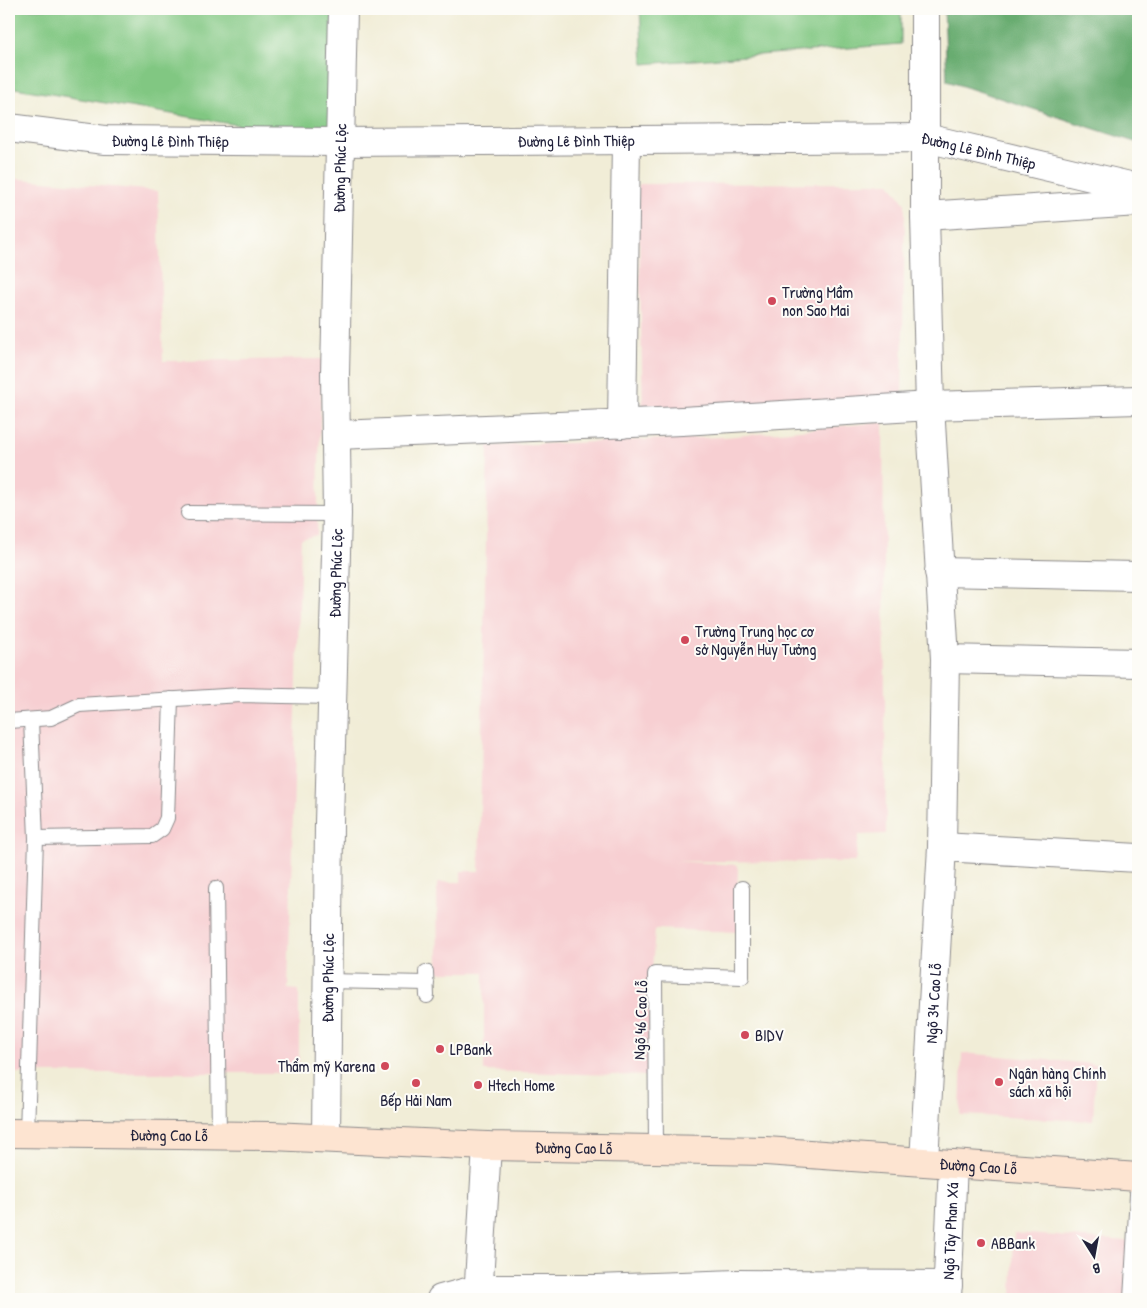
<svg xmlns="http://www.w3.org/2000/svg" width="1147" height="1308" font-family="'Patrick Hand',sans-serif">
<rect width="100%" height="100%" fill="#fdfcf7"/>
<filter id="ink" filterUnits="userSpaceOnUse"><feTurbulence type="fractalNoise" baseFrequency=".02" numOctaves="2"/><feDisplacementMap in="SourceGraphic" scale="10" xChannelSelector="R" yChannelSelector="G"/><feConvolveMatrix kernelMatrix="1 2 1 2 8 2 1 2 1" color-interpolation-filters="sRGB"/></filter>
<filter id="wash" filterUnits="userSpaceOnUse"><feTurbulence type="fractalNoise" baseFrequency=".0096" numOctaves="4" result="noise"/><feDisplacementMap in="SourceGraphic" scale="20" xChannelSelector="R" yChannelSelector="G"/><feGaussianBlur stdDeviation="1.12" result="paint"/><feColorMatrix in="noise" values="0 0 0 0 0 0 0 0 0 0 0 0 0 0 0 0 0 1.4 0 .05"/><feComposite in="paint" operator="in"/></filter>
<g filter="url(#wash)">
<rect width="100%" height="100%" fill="#f1edd7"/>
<!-- built -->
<g fill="#f7cfd2">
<path d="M9 178 158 191 163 361 322 359 317 535 301 539 288 989 299 990V1073H9Z"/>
<path d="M890 183 905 204 902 398 643 415 638 184Z"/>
<path d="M883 422 886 834 859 835 855 862 673 861 738 865 737 932 655 929 651 983 647 1076 484 1071V972H438L437 882H461V871H479L488 446 726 437Z"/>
<path d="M962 1053 1096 1064 1093 1121 960 1115Z"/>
<path d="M1014 1233 1128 1241 1125 1299H1012Z"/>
</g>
<!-- green -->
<g fill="#81c782" stroke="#52745e">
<path d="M9 9H342L340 142 9 87Z"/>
<path d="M640 9H901V44L643 64Z"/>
</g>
<!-- forest -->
<path fill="#68ac70" stroke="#456756" d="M944 9H1138V143L947 81Z"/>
</g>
<g filter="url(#ink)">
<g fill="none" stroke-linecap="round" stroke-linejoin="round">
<defs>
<g id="service">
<path d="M188 513 337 514"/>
<path d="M9 721 51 718 79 705 241 695 331 697"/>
<path d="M36 838 152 836 162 829 167 818 171 699"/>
<path d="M216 888 219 1135"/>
<path d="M426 972 427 996"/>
<path d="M327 981 427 983"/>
<path d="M27 1133 36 838 31 720"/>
<path d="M656 1149 655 974 742 977V888"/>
<path d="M1131 1299 1138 1177"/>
</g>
<g id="minor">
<path d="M925 216 1138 202"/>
<path d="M622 424 626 141"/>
<path d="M337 435 682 421 930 406 1138 400"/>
<path d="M939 572 1138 576"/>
<path d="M945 659 1138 663"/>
<path d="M942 847 1138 858"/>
<path id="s1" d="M326 1137 329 823 337 514 335 374 343 9"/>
<path id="s2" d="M924 1161 942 847 945 659 930 406 925 216V9"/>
<path d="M441 1299 478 1289H597L737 1284 948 1285"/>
<path d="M478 1299 487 1146"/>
<path id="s3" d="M947 1299 953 1164"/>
</g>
<g id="tertiary">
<path id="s4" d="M9 128 105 140 340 142 926 138 1138 188"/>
</g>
<g id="secondary">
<path id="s5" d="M9 1133 272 1136 487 1146 766 1151 1138 1177"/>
</g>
</defs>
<!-- service casing -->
<use href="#service" stroke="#8a8889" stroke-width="16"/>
<!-- minor casing -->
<use href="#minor" stroke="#8a8889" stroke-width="30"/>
<!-- tertiary casing -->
<use href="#tertiary" stroke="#8a8889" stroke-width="30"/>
<!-- secondary casing -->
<use href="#secondary" stroke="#8a8889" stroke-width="30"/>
<!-- service -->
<use href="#service" stroke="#fff" stroke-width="14"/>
<!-- minor -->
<use href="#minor" stroke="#fff" stroke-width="28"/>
<!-- tertiary -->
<use href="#tertiary" stroke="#fff" stroke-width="28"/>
<!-- secondary -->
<use href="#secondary" stroke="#fde4d1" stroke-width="28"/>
</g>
</g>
<!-- markers -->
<g fill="#d1495b" stroke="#fdfcf7" stroke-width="2">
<circle cx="772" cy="301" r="5"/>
<circle cx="685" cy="640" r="5"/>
<circle cx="745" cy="1035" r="5"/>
<circle cx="440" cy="1049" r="5"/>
<circle cx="385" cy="1066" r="5"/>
<circle cx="999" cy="1082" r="5"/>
<circle cx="416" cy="1083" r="5"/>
<circle cx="478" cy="1085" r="5"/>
<circle cx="981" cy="1243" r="5"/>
</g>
<g text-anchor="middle" stroke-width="4" stroke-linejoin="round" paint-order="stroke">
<!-- street labels -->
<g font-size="16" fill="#22223b" stroke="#fdfcf7">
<text dy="6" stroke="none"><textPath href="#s4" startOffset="162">Đường Lê Đình Thiệp</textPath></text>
<text dy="6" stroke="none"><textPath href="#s4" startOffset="568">Đường Lê Đình Thiệp</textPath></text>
<text dy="6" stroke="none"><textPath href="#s4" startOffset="972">Đường Lê Đình Thiệp</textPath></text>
<text dy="6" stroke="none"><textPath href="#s1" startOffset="969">Đường Phúc Lộc</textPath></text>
<text dy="6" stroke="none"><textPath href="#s1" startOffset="564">Đường Phúc Lộc</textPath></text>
<text dy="6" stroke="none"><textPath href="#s1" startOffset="159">Đường Phúc Lộc</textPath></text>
<text dy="6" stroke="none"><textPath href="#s2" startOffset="158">Ngõ 34 Cao Lỗ</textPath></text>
<text transform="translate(640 1020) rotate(-88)" y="6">Ngõ 46 Cao Lỗ</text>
<text dy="6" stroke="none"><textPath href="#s5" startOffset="160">Đường Cao Lỗ</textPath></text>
<text dy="6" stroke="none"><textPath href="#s5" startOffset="565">Đường Cao Lỗ</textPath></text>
<text dy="6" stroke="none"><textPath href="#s5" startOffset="970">Đường Cao Lỗ</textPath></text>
<text dy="6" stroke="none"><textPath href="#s3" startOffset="68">Ngõ Tây Phan Xá</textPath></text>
</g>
<!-- poi labels -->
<g font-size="16" fill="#22223b" stroke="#fdfcf7" text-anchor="start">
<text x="782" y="298">Trường Mầm<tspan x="782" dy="18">non Sao Mai</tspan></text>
<text x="695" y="637">Trường Trung học cơ<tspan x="695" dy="18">sở Nguyễn Huy Tưởng</tspan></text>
<text x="755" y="1041">BIDV</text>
<text x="450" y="1055">LPBank</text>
<text x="375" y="1072" text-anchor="end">Thẩm mỹ Karena</text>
<text x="1009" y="1079">Ngân hàng Chính<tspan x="1009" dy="18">sách xã hội</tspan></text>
<text x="488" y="1091">Htech Home</text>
<text x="416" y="1106" text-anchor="middle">Bếp Hải Nam</text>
<text x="991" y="1249">ABBank</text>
</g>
</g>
<!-- margin -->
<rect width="1147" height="1308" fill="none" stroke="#fdfcf7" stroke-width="30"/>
<!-- north arrow -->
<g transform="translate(1094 1256) rotate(169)" stroke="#fdfcf7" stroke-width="4" paint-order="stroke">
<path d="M0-4L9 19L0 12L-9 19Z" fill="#22223b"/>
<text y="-8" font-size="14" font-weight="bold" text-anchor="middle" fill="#22223b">B</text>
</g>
</svg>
